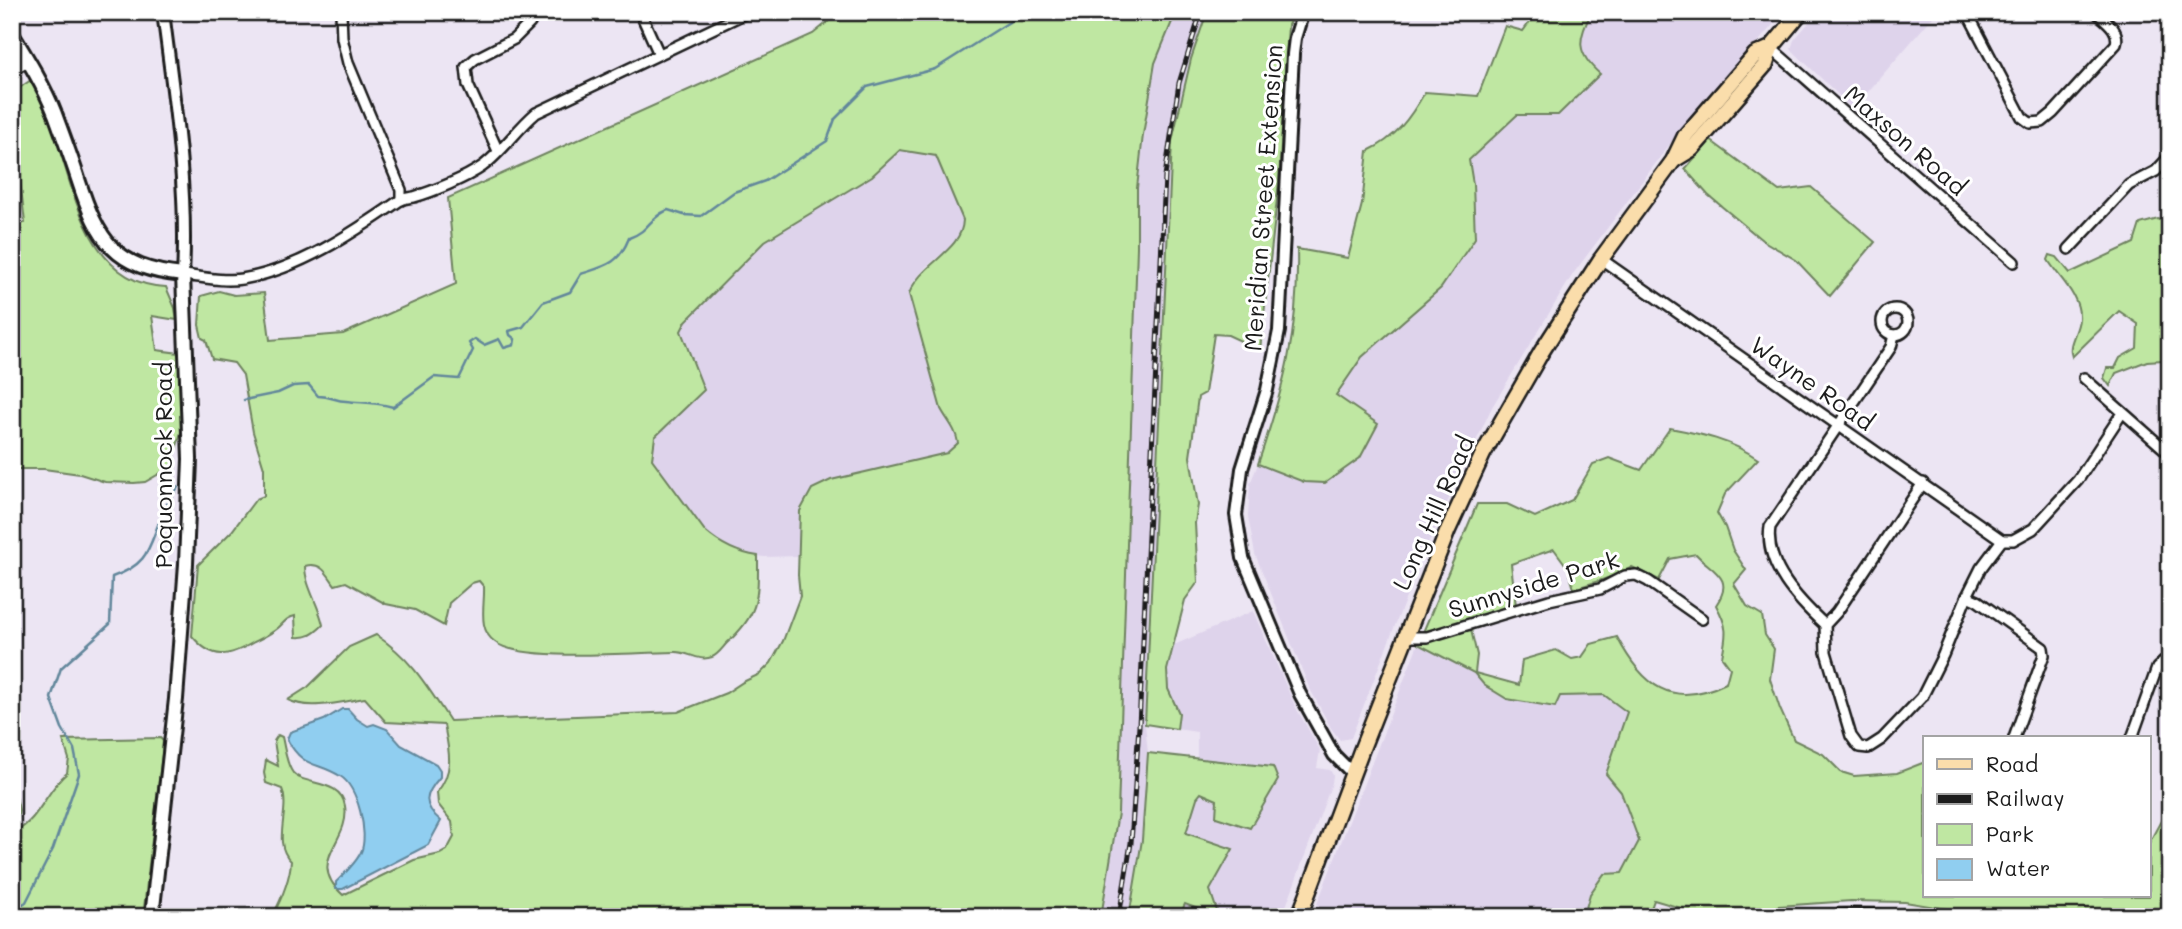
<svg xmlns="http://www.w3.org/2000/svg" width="2182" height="929" font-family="Mali,sans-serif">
<rect width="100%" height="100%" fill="#ece5f3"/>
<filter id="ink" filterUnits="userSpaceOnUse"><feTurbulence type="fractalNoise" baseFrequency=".0143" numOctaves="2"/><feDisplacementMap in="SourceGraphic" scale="14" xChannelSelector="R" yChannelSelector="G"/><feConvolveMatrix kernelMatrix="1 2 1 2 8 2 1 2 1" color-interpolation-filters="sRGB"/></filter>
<g filter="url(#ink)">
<!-- built -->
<g fill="#ded3eb">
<path d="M1176 12H1207L1191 59 1172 141 1145 724 1148 753 1142 840 1129 917H1101L1118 813 1137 247V188L1155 63Z"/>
<path d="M1592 12H1784L1670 144 1573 274 1492 407 1423 554 1351 738 1340 740 1331 728 1309 687 1255 554 1248 517 1250 484 1258 464 1304 482 1335 395 1362 357 1396 329 1473 184 1468 160 1517 115H1558L1600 74 1581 52V40L1584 27Z"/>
<path d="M1818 12H1937L1853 109 1791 49 1794 40Z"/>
<path d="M900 150 936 156 963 220V231L956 242 926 267 913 282 909 294 941 409 948 421 956 429 958 443 947 453 831 480 812 489 799 526V556L764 557 739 553 716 541 705 531 652 459 655 437 704 390 681 331 686 321 765 241 872 176Z"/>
<path d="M1253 611 1295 706 1320 750 1317 768 1330 770 1333 775 1332 783 1282 917H1219L1186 833 1197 798 1201 793 1217 800 1216 817 1250 828 1273 767 1197 759V732L1177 729 1179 713 1168 689 1167 670 1174 645Z"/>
<path d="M1418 644 1474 673 1484 685 1559 696 1604 695 1627 712 1606 774 1621 792 1639 840 1622 873 1610 872 1590 894 1586 908 1577 917H1312Z"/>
<path d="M1185 904 1218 917H1179Z"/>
</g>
<!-- green -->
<g fill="#bfe7a2" stroke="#6e825f" stroke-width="2" fill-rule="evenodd">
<path d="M840 12H1176L1155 63 1143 135 1137 188V247L1118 813 1101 917H272C281 900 290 880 291 861 271 843 291 811 282 789L266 783 264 773 266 760 278 766 274 741 278 735 282 737C285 749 286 764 293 773 304 786 341 779 345 806 351 842 304 860 343 895L414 860 440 854 447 850 454 837 452 822 438 804 437 792C455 771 449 750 444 725L386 722 365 698C342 702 309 711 288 700L308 687 349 647 376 635C412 659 427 686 450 721L678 712 726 693 743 682 760 674 771 663 783 641 800 596 798 575 800 511 812 489 831 480 947 453 958 443C956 429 948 422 941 409L909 294C921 262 962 252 963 220L936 156 900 150 872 176 765 241 686 321 681 331 704 390 655 437 652 459 705 531C721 545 737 553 758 556 758 598 760 613 727 643 723 647 718 655 712 657 699 662 688 652 676 652 639 652 520 663 495 642 477 629 485 606 484 587L479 581 472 583 449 603 444 626 415 610 386 604 346 582 335 585C327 574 321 561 305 566 305 586 319 605 323 625 314 634 308 638 296 637L295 616C286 618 285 622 278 628 271 634 262 638 254 642 229 657 213 661 192 636L198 565 232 531 256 499 264 496V468L253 432 243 375 234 363 212 359 206 340 202 338 199 325 201 296 219 291 234 295 264 293 270 340 343 334 456 284 448 198 813 34Z"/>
<path d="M1207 12H1295L1288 25 1279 181 1260 350 1228 335 1214 334 1205 393 1198 397 1190 457 1198 505 1195 523 1198 582 1185 600 1167 670 1168 689 1179 713 1177 729 1145 724 1172 141 1191 59Z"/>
<path d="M1537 12H1592C1577 39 1576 53 1600 74L1558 115H1517L1469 160 1473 184 1475 238 1441 288 1362 357 1336 395 1378 424 1360 458 1325 483 1304 482 1258 464C1284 387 1299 332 1297 249L1348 258 1362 204 1368 151C1396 138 1410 118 1425 92L1478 96 1505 26 1523 31Z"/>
<path d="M31 80C40 97 49 116 55 134 74 192 89 285 166 287L175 308 177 320 152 316 157 350 179 353 181 432 171 467 145 482 134 483 105 482 80 474 44 469H12V225L25 223 12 111V93Z"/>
<path d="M1710 140 1779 191 1811 187 1875 242 1830 296 1796 260 1762 240 1708 195 1685 169Z"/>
<path d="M2158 219 2170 223V366L2163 360 2147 361 2116 373 2110 386 2104 378 2107 368H2115L2120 358 2137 348 2138 324 2119 311 2072 357C2067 343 2078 333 2079 319 2081 296 2059 278 2048 260L2050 255 2057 257 2070 273 2134 243 2140 224Z"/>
<path d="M1670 428C1701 434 1731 440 1758 459L1725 494 1717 513 1725 527 1733 550 1746 570 1734 584 1747 606 1762 615 1765 635 1774 649 1770 679 1780 709 1794 740 1823 754 1841 772 1854 776 1897 773 1925 762V896H2149V843L2170 804V917H1996L1905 902 1851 901 1778 906 1746 917H1683L1681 908 1654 900 1648 917H1577L1586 908 1590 894 1604 874 1622 873 1639 841 1621 792 1606 774 1627 712 1604 695 1560 696 1555 707 1507 699 1484 685 1474 673 1418 644 1477 504H1507L1535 517 1572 500 1593 464 1609 458 1641 470ZM1554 549 1568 568 1574 589 1620 574 1632 567 1659 580 1670 559 1696 554C1711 571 1736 577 1716 605 1728 627 1727 633 1722 657L1730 668 1726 683C1671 710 1642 685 1617 637L1591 644 1582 657 1572 659 1556 650 1522 660 1519 685 1475 673 1477 655 1471 630 1517 614 1511 564Z"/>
<path d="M160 738 163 741 162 754 143 917H12V778L19 810 16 831C39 820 47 789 67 773L69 759 63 740Z"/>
<path d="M1148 753 1273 767 1278 780 1250 828 1216 817 1217 800 1201 793 1197 798 1186 833 1233 849 1210 890 1219 917 1185 904 1179 917H1129L1142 840Z"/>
</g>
<!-- water -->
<path fill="#90cef0" stroke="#62879b" stroke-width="2" d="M342 709H348L357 719 368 726 374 724 387 729 401 745 436 764 440 770V777C424 795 422 805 441 821L428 845 343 889H336V882C345 873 356 863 361 852 369 834 358 787 340 776 316 761 303 769 287 739L290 732 324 720Z"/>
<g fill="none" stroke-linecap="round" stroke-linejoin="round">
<!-- stream -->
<g stroke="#62879b" stroke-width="2.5">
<path d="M244 400 278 393 293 386 309 385 318 396C332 396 335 401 346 401 364 403 375 402 393 407L434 377 459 379 473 350 469 343 475 339 484 345 499 339 504 348 514 345 515 339 510 335 509 331 523 327 543 302 570 292 581 274C606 266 619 264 629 238 651 230 648 218 668 210L684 215 701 216 734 192 765 181 827 141 835 119 867 87 935 69 1025 12"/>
<path d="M12 911 26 902 53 849 79 774 74 749 62 728 51 698 61 668 110 624 112 577C153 563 148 544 164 511 167 503 173 495 178 487"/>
</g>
<defs>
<g id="minor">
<path d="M341 12 342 38 348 63 401 190V200"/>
<path d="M640 12 659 54"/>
<path d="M1967 12 2022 117 2030 123 2042 122 2053 113 2116 44C2120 30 2106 21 2096 12"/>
<path d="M1771 48 2014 262"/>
<path d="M12 71 28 60"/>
<path d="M498 151 468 85 466 67 475 59 514 39 530 23"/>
<path d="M2069 249 2129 185 2156 171 2170 156"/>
<path d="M1601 259 2002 540"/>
<path d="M183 275C203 277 222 282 242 279 298 270 353 233 399 201 404 198 409 198 414 197 434 191 466 178 483 166 503 151 517 129 536 113L748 12"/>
<circle cx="1895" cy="322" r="13"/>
<path d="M2084 378 2170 454"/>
<path d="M1923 483 1837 612 1825 625 1826 652 1851 736 1859 747 1868 748 1882 739 1922 697 1943 655 1967 596 1981 568 2002 540"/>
<path d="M2002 540H2013L2033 529 2078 480 2122 413"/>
<path d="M1967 596 1978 601 2043 648 2044 655 2014 738"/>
<path d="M1825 625C1799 601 1764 565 1770 527L1891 347 1894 335"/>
<path d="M1406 637H1427L1549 600 1600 589 1625 576 1636 575 1648 581 1702 619"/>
<path d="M2132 738 2157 668 2169 657"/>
</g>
<g id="tertiary">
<path d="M163 12C174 99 188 187 183 275"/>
<path d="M1303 12 1295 38 1293 54 1279 331 1267 390 1242 469 1236 515 1243 558 1300 694 1334 755 1352 773"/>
<path d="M1824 917 1853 915 1915 917"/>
</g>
<path id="secondary" d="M12 34C28 60 44 86 55 114 63 136 71 157 78 179 98 241 114 268 183 275L190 459 186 564 176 699 152 917"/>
<g id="primary">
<path d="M1674 160 1692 149 1766 64 1771 48 1801 12"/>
<path d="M1299 917 1361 751 1448 530 1483 454 1542 351 1601 259 1673 161 1685 136 1755 55 1771 48"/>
</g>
</defs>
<!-- minor casing -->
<use href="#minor" stroke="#1c1c1c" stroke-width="14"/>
<!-- tertiary casing -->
<use href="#tertiary" stroke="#1c1c1c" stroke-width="16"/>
<!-- secondary casing -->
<use href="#secondary" stroke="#1c1c1c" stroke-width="18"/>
<!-- primary casing -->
<use href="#primary" stroke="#1c1c1c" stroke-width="19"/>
<!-- minor -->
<use href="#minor" stroke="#fff" stroke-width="9"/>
<!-- tertiary -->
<use href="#tertiary" stroke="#fff" stroke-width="10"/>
<!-- secondary -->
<use href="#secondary" stroke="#fff" stroke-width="12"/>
<!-- primary -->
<use href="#primary" stroke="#faddab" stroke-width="14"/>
<defs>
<path id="rail" d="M1119 917 1131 843 1139 726 1165 176 1179 83 1201 12"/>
</defs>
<!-- rail casing -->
<use href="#rail" stroke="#1c1c1c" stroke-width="5"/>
<!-- rail -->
<use href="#rail" stroke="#fff" stroke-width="2.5" stroke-dasharray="8" stroke-linecap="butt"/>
</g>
</g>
<g text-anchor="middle" stroke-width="6" stroke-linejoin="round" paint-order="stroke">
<!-- street labels -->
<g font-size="24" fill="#1c1c1c" stroke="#fff">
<text transform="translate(1905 141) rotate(41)" y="8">Maxson Road</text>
<text transform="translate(1264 198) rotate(-86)" y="8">Meridian Street Extension</text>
<text transform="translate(1812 384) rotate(35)" y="8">Wayne Road</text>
<text transform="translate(164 465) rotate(-90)" y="8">Poquonnock Road</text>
<text transform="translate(1434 513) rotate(-66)" y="8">Long Hill Road</text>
<text transform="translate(1534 585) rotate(-17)" y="8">Sunnyside Park</text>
</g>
</g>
<!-- margin -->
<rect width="2182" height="929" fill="none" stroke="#fff" stroke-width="42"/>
<rect x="21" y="21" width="2140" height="887" fill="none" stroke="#1c1c1c" stroke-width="2.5" filter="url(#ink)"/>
<!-- legend -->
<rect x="1923" y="736" width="228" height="161" fill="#ffffff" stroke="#a4a4a4" stroke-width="2"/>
<rect x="1937" y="759" width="35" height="10" fill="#faddab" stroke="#a4a4a4" stroke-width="2"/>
<text x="1986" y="772" font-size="21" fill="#1c1c1c">Road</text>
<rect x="1937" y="794" width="35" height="10" fill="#1c1c1c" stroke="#a4a4a4" stroke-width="2"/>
<text x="1986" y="806" font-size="21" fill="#1c1c1c">Railway</text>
<rect x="1937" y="824" width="35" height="21" fill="#bfe7a2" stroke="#a4a4a4" stroke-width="2"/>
<text x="1986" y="842" font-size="21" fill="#1c1c1c">Park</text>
<rect x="1937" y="859" width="35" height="21" fill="#90cef0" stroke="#a4a4a4" stroke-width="2"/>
<text x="1986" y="876" font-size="21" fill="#1c1c1c">Water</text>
</svg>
